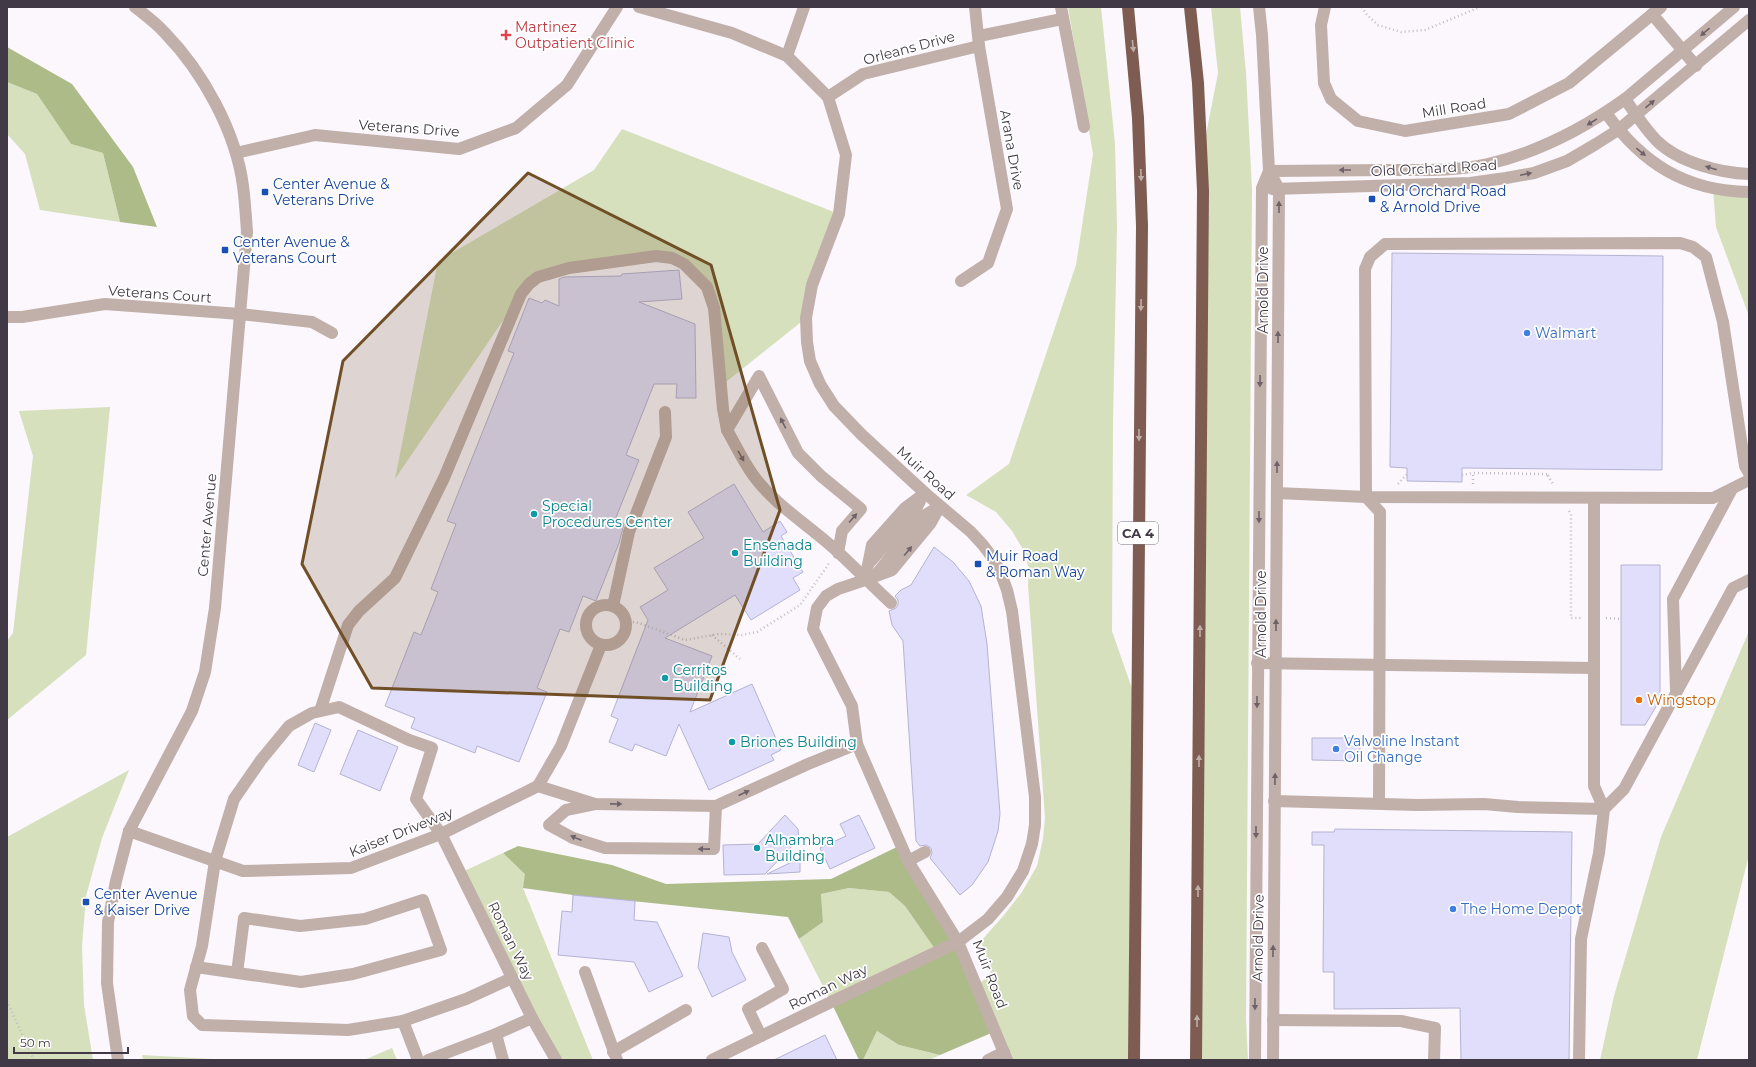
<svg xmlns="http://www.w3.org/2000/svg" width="1756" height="1067" font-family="Montserrat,sans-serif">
<rect width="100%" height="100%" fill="#fbf7fd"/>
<!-- green -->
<g fill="#d6e0bc">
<path d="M1068 7H1101L1115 144 1117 227 1113 423 1112 631 1137 703 1134 1060H1007L977 986 991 973 981 941 1004 915 1022 892 1037 866 1043 839 1045 818 1028 585 1029 569 1024 551 1012 531 996 512 966 495 1009 464 1076 265 1093 154Z"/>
<path d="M1211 7H1240L1246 73 1252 189 1246 1019 1248 1060H1196L1202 155 1218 73Z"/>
<path d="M7 82 37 94 71 144 103 153 120 222 40 210 25 154 7 134Z"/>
<path d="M622 129 839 214 806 318 721 386 711 298 672 258 550 273 521 294 395 479 438 261 594 170Z"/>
<path d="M1713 189 1749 192V316L1716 227Z"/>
<path d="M110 407 86 655 7 720V641L13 633 33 456 19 411Z"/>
<path d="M1749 631V855L1697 1060H1600L1614 996 1661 837Z"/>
<path d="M129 770 102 838 86 896 82 946 84 1005 93 1060H7V837Z"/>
<path d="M503 853 526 874 523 888 593 1060H556L460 873Z"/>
<path d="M849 888 889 892 905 906 937 952 831 1002 799 939 823 922 821 894Z"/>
<path d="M877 1031 899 1045 940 1055 929 1060H863Z"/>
<path d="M392 1048 397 1060H364Z"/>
<path d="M142 1055 230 1060H143Z"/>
</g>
<!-- forest -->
<g fill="#adbb89">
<path d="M7 47 72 84 133 167 157 227 120 222 103 153 71 144 37 94 7 82Z"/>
<path d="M901 845 947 923 996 1031 940 1055 899 1045 877 1031 863 1060H859L831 1002 937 952 905 906 889 892 849 888 821 894 823 922 799 939 788 917 573 895 523 888 525 874 503 853 518 846 612 865 666 884 831 879Z"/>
</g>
<!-- building -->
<g fill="#e1defb" stroke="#b5b2d4">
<path d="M1392 253 1663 256 1662 470 1462 468V482L1407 481V468L1390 467Z"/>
<path d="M679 270 682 299 639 302 695 324 696 398H676L677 384H654L626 455 639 460 615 520 624 524 619 543 596 601 583 596 569 632 560 629 537 688 547 692 519 762 477 746 475 753 411 728 415 718 385 706 414 632 421 635 438 592 431 589 456 524 447 521 514 353 508 351 529 298 542 303 545 300 559 306V279L564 277 621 276 622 274Z"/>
<path d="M734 484 763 532 780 521 787 532 781 536 803 572 793 578 800 590 751 620 735 595 665 638 712 656 690 712 752 684 781 750 771 755 774 760 709 790 679 724 666 756 635 744 632 751 609 742 618 719 611 716 648 620 640 607 668 590 654 568 704 538 688 512Z"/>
<path d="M934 547 953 562 969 581 981 606 987 644 1000 814 998 831 988 862 972 885 960 895 930 858 932 853 931 848 926 845 920 846 916 841 903 641 892 625 889 611 896 608 898 605V600L895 596 901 590 911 585Z"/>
<path d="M1621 565H1660V700L1645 725H1621Z"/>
<path d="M315 723 331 730 314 772 298 765Z"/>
<path d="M358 730 398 747 380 791 340 774Z"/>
<path d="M1312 738H1360V761L1312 760Z"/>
<path d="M785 815 798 829 799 839 765 874 724 875 723 845 758 844Z"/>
<path d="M859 815 875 848 830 869 820 848 846 836 840 824Z"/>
<path d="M1335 829 1572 832 1569 1060H1461L1460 1008 1334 1009V972H1323L1324 845H1312V832H1334Z"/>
<path d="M800 858V872L767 874Z"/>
<path d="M573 895 635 901 634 920 657 922 683 976 649 992 634 962 558 955 562 911 572 912Z"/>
<path d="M703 933 729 937 732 952 746 980 712 997 698 967Z"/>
<path d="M825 1035 837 1060H774Z"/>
</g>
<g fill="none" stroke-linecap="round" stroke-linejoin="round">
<!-- path -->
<g stroke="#c2bcc4" stroke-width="2.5" stroke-dasharray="1 3" stroke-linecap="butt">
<path d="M1362 7 1367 15 1378 25 1401 32 1425 30 1480 7"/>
<path d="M1462 475 1473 473"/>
<path d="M1548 476 1547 474 1553 484"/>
<path d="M1398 484 1407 474"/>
<path d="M1473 484V473L1547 474"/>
<path d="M1569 511 1571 514V618H1581"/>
<path d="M1606 618 1621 619"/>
<path d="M625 621 639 623 685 640 719 634 742 635 757 632 800 605 830 562"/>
<path d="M712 635 740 659"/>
<path d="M7 1001 34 1060"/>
</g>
<!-- minor -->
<g stroke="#c1afaa" stroke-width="12">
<path d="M639 7 732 33 787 56 828 97 846 155 839 214 812 285 806 318 807 342 810 361 820 384 834 406 862 435 925 493 971 532 983 545 992 557 1000 571 1007 590 1012 611 1035 797V825L1032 844 1023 871 1007 897 988 919 958 942 831 1002 712 1060"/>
<path d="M1061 7 1084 127"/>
<path d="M1325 7 1321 25 1324 83 1331 99 1358 121 1405 131 1509 114 1569 83 1661 7"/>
<path d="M1652 14 1696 66"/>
<path d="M979 36 1062 19"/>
<path d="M787 56 804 7"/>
<path d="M828 97 863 74 979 46"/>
<path d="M1625 99C1635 113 1645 129 1657 141 1678 162 1720 173 1749 174"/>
<path d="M1606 113C1642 163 1685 191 1749 192"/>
<path d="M236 153 315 135 459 149 516 128 567 85 617 7"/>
<path d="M1269 171 1279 189 1273 1060"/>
<path d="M1269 171C1310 171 1350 170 1391 170 1422 170 1458 171 1488 164 1539 152 1583 129 1625 99L1734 7"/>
<path d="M1272 189 1470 183 1506 178 1534 173 1567 161 1596 144 1618 130 1749 20"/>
<path d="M961 281 988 263 1007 209 979 46 975 7"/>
<path d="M7 317H22L105 304 240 314 312 322 332 333"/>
<path d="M1277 493 1366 497 1713 498 1749 480"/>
<path d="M838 553 842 531 861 509 821 476 798 453 759 376 727 430C735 444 743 461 753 475 773 503 804 522 829 544 851 563 870 584 891 603"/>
<path d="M870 562 915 511 920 501"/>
<path d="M876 575 922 517 937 508"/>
<path d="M865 580 872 545 905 508 925 493"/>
<circle cx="606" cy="625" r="20"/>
<path d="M613 606 629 532 666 437 665 412"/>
<path d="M1257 663 1594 668"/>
<path d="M1676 691 1673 599 1732 489"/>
<path d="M320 711 348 625 359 611 395 578 444 478 521 294 529 284 538 277 569 268 656 256 672 258 684 264 707 287 714 308 723 409 727 430"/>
<path d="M857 744 852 706 813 629 817 608 826 596 838 589 865 580 892 570 930 524 940 506"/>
<path d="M538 786 595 804 716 806 808 764 857 744 908 861 958 942 1007 1060"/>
<path d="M538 786 561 746 601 645"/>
<path d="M1274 801 1418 805 1484 804 1518 807 1604 809 1594 786V498"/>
<path d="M1379 803 1380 512 1366 497 1365 269 1370 257 1385 244 1680 243 1693 247 1706 257 1723 322 1745 466 1749 473"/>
<path d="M595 804 566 810 549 825 573 838 605 848 714 849 716 806"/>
<path d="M129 831 243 871 351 868 441 834 538 786"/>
<path d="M908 861 925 852"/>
<path d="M196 967 301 982 353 974 441 950 423 900 365 919 300 926 244 918 237 973"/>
<path d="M585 972 617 1060"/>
<path d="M1273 1020 1401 1021 1435 1028 1434 1060"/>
<path d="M403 1021 466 999 512 978"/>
<path d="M496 1034 503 1060"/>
<path d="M761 1036 748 1009 783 989 762 948"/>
<path d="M613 1052 686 1010"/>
<path d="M118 1060 107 983 108 922 116 881 129 831 192 711 205 672 215 608 247 232C246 217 245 201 243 186 236 132 203 72 165 33 156 23 145 15 135 7"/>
<path d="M418 1060 403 1021 348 1030 202 1025 193 1016 190 990 202 946 215 861 234 799 261 760 289 726 312 713 339 707 409 740 432 748 416 799 441 834 532 1018 556 1060"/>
<path d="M428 1060 496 1034 532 1018"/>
<path d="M988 1060 1004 1052"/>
<path d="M1255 1060 1262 188 1269 171 1262 35 1259 7"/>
<path d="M1579 1060 1581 939 1599 853 1604 809 1624 789 1733 588 1749 580"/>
</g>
<!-- highway -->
<g stroke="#7e5c51" stroke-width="12">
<path d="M1128 7 1138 118 1142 226 1134 1060"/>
<path d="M1190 7 1198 83 1203 191 1196 1060"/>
</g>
</g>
<!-- one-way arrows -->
<defs><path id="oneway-solid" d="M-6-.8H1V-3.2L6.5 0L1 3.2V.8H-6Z"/></defs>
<g fill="#6e6268">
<use href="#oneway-solid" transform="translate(1705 32) rotate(140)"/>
<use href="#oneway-solid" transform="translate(1650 104) rotate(-40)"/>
<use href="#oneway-solid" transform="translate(1592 122) rotate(148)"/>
<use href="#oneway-solid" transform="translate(1641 152) rotate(39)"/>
<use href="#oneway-solid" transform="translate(1711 168) rotate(-162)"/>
<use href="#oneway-solid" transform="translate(1345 170) rotate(180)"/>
<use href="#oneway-solid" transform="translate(1526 174) rotate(-12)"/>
<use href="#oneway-solid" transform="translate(1279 207) rotate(-90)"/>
<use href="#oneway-solid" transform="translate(1278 337) rotate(-90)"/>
<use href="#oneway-solid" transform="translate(1260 381) rotate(91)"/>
<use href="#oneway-solid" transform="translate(783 423) rotate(-117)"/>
<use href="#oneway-solid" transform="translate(741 456) rotate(60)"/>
<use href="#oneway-solid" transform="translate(1277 467) rotate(-90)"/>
<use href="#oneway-solid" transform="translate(1259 517) rotate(90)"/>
<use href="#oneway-solid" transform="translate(853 518) rotate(-49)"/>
<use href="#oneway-solid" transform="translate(908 551) rotate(-50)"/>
<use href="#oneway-solid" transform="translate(1276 625) rotate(-90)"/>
<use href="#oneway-solid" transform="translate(1257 702) rotate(90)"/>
<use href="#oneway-solid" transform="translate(1275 779) rotate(-89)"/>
<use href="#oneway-solid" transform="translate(744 793) rotate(-25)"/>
<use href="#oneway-solid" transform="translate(616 804) rotate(1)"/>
<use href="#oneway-solid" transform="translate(1256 832) rotate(90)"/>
<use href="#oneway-solid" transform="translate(576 838) rotate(-158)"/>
<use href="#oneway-solid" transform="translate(704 849) rotate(-179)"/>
<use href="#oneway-solid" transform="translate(1273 951) rotate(-89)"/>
<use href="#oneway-solid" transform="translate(1255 1004) rotate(90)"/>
</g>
<g fill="#beaea8">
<use href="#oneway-solid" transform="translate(1133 46) rotate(84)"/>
<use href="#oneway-solid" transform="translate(1141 175) rotate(88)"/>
<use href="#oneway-solid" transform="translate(1141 305) rotate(91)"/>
<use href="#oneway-solid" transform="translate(1139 435) rotate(90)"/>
<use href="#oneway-solid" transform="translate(1200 631) rotate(-90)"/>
<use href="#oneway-solid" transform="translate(1199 761) rotate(-90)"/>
<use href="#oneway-solid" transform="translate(1198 891) rotate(-90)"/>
<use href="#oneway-solid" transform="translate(1197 1021) rotate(-90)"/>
</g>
<!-- marked area -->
<path fill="#704e26" fill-opacity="0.2" stroke="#704e26" stroke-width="3" stroke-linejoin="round" d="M528 173 711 265 780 510 710 700 372 688 302 564 343 361Z"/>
<!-- markers -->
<path fill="#e0444e" stroke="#fff" stroke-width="1.5" d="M504 29h4v4h4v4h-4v4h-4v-4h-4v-4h4z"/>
<g fill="#1a4fb4" stroke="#fff" stroke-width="1.5">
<rect x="261" y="188" width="8" height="8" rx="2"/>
<rect x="1368" y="195" width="8" height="8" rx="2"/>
<rect x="221" y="246" width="8" height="8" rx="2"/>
<rect x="974" y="560" width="8" height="8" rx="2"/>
<rect x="82" y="898" width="8" height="8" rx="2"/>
</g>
<g fill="#3f7fe0" stroke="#fff" stroke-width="1.5">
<circle cx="1527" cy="333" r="4"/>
<circle cx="1336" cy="749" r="4"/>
<circle cx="1453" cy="909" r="4"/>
</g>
<g fill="#0f9aa8" stroke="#fff" stroke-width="1.5">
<circle cx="534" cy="514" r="4"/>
<circle cx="735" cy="553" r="4"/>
<circle cx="665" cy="678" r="4"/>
<circle cx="732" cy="742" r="4"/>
<circle cx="757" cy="848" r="4"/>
</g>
<circle fill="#e8710a" stroke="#fff" stroke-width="1.5" cx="1639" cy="700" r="4"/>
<g text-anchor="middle" stroke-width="3.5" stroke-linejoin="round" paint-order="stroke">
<!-- shield labels -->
<rect fill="#fff" stroke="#7a747d" stroke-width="1" x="1118" y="522" width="40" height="22" rx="3"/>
<g font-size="13" font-weight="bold" fill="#413945">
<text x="1138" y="538">CA 4</text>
</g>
<!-- health labels -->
<g font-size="14" fill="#be3a42" stroke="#fff" text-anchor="start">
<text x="515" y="32">Martinez<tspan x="515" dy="16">Outpatient Clinic</tspan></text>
</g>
<!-- street labels -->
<g font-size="14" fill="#413945" stroke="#fff">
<text transform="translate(909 48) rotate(-15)" y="5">Orleans Drive</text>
<text transform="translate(1454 108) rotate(-9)" y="5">Mill Road</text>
<text transform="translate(409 128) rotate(4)" y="5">Veterans Drive</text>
<text transform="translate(1012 150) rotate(80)" y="5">Arana Drive</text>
<text transform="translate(1434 168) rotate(-3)" y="5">Old Orchard Road</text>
<text transform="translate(1263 290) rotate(-90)" y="5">Arnold Drive</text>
<text transform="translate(160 294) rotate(4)" y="5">Veterans Court</text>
<text transform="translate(926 473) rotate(42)" y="5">Muir Road</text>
<text transform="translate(207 525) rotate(-85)" y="5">Center Avenue</text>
<text transform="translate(1261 614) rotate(-90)" y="5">Arnold Drive</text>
<text transform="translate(401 832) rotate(-22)" y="5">Kaiser Driveway</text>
<text transform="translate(1258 938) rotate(-89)" y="5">Arnold Drive</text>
<text transform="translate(511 941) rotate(64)" y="5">Roman Way</text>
<text transform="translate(990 974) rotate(69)" y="5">Muir Road</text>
<text transform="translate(828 987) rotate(-26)" y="5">Roman Way</text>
</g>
<!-- transit labels -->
<g font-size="14" fill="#164399" stroke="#fff" text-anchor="start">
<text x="273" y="189">Center Avenue &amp;<tspan x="273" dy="16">Veterans Drive</tspan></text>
<text x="1380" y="196">Old Orchard Road<tspan x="1380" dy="16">&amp; Arnold Drive</tspan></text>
<text x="233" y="247">Center Avenue &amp;<tspan x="233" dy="16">Veterans Court</tspan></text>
<text x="986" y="561">Muir Road<tspan x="986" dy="16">&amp; Roman Way</tspan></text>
<text x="94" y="899">Center Avenue<tspan x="94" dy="16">&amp; Kaiser Drive</tspan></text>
</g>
<!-- shop labels -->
<g font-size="14" fill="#366cbe" stroke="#fff" text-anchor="start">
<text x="1535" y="338">Walmart</text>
<text x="1344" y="746">Valvoline Instant<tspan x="1344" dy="16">Oil Change</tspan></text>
<text x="1461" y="914">The Home Depot</text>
</g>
<!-- culture labels -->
<g font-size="14" fill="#0d838f" stroke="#fff" text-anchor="start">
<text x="542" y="511">Special<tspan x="542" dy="16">Procedures Center</tspan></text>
<text x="743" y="550">Ensenada<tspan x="743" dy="16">Building</tspan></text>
<text x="673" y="675">Cerritos<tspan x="673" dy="16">Building</tspan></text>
<text x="740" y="747">Briones Building</text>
<text x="765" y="845">Alhambra<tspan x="765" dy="16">Building</tspan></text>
</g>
<!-- food labels -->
<g font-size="14" fill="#c56008" stroke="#fff" text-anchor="start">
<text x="1647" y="705">Wingstop</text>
</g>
</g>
<!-- border -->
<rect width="1756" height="1067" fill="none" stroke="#413945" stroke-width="16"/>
<!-- scale -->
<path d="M14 1047v6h114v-6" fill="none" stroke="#413945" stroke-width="2"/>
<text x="20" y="1047" font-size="12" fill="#413945" stroke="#ffffff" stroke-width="3" paint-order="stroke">50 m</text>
</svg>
